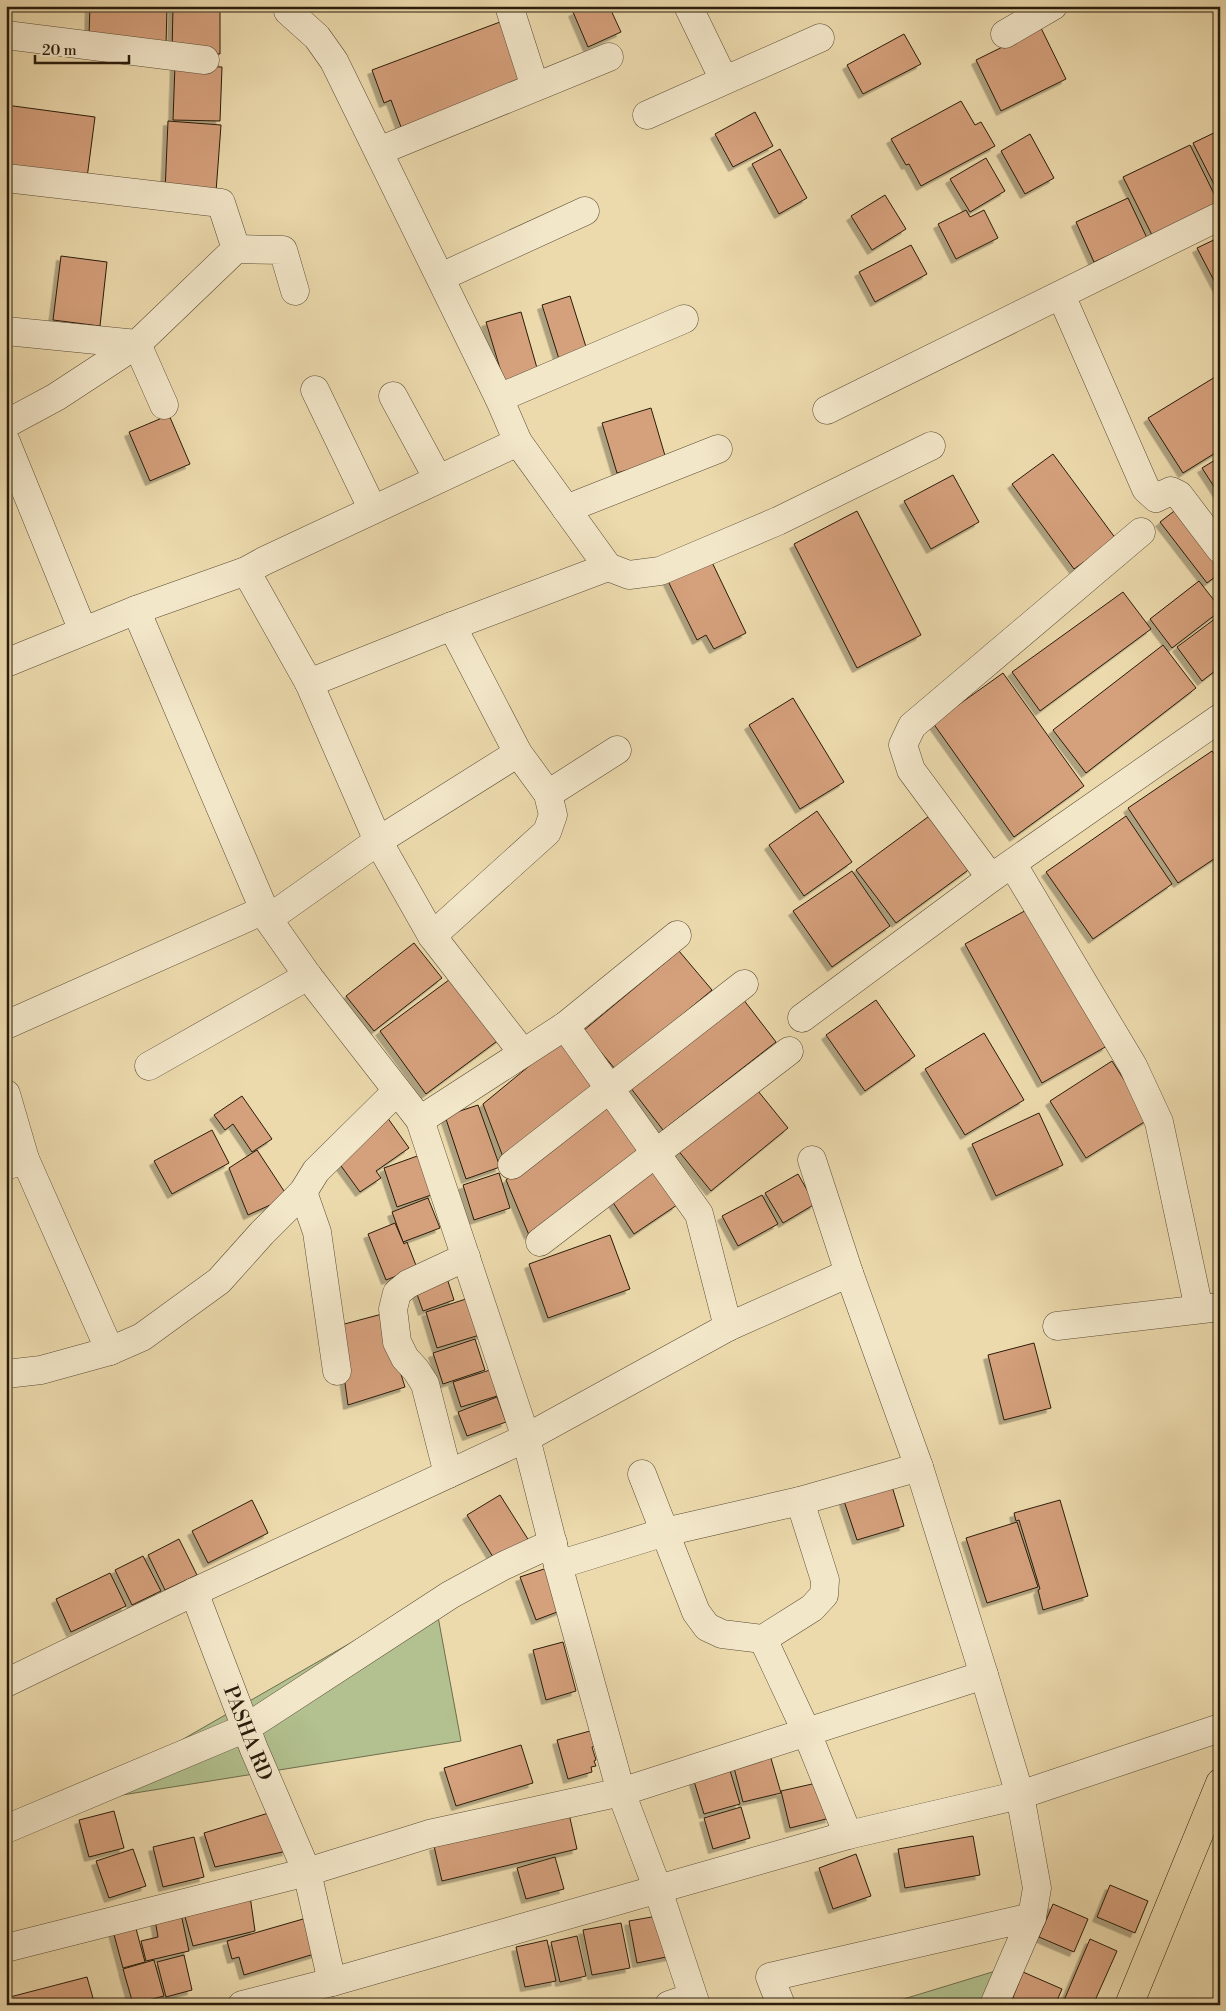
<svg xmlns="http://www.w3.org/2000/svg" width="1226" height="2011" font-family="'Libre Bodoni',serif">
<defs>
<filter id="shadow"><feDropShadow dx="-4.5" dy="4.5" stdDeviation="0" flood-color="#0004"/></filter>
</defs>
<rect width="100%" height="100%" fill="#ecdaad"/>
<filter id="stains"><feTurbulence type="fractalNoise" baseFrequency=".004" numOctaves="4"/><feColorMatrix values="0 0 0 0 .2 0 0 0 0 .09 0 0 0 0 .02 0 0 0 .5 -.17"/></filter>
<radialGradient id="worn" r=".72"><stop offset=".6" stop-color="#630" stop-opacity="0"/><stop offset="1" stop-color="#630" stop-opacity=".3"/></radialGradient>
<!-- green -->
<g fill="#b2c18f" stroke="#6e6e4d">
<path d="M434 1595 461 1741 72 1803Z"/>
<path d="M1025 1962 1001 2005H884Z"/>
</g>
<!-- building -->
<g fill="#d5a07b" stroke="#291c0b" filter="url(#shadow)">
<path d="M90 6H167L166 46 89 36Z"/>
<path d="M173 6H220V54L172 53Z"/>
<path d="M585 6H609L621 32 588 47 573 12Z"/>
<path d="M500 22 522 81 401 127 391 100 384 103 372 70Z"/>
<path d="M1041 28 1066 79 1001 111 976 60Z"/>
<path d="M904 34 921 64 863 94 847 65Z"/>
<path d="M175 65 222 67 220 121 173 120Z"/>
<path d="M961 101 975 125 981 122 995 146 921 186 909 164 906 165 891 139Z"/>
<path d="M6 105 95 117 87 178 6 167Z"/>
<path d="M755 112 773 146 733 167 715 134Z"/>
<path d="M168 121 221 125 216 192H165Z"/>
<path d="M1220 130V196L1193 143Z"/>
<path d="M1030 134 1054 178 1025 194 1001 151Z"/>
<path d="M1190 145 1218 202 1152 235 1123 177Z"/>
<path d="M780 149 807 198 779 214 752 164Z"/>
<path d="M986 158 1005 191 970 212 950 179Z"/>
<path d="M885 195 906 229 872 250 851 216Z"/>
<path d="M1128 198 1147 238 1094 262 1076 222Z"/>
<path d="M966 210 970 217 984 210 998 238 956 259 938 224Z"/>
<path d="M1220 237V292L1197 248Z"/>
<path d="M911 245 927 274 875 302 859 272Z"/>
<path d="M61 256 107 262 100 326 53 320Z"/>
<path d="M570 296 587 350 559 359 542 305Z"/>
<path d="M521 312 539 375 505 385 486 322Z"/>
<path d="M1220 374V450L1183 473 1148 418Z"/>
<path d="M651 408 666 459 617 473 602 423Z"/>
<path d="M169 415 190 464 150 481 129 432Z"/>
<path d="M1053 454 1116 539 1074 569 1012 484Z"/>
<path d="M1220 457V496L1202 468Z"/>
<path d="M953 475 979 522 931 549 904 501Z"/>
<path d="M1182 505 1220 554V573L1207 583 1160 522Z"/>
<path d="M857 511 921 635 857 668 794 544Z"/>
<path d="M709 556 746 633 714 649 706 635 697 640 666 577Z"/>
<path d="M1199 581 1220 608V611L1172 648 1150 619Z"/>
<path d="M1123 592 1151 629 1040 711 1012 672Z"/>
<path d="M1220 615V667L1202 681 1177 647Z"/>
<path d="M1163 645 1196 688 1086 773 1053 730Z"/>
<path d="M1003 673 1084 786 1014 837 933 723Z"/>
<path d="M793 698 844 782 800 809 749 725Z"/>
<path d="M1212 751 1220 762V855L1178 883 1128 808Z"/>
<path d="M817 811 852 862 804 896 769 845Z"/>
<path d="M932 814 971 868 896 923 856 870Z"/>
<path d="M1126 816 1172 884 1093 939 1046 872Z"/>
<path d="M852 871 890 926 832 967 793 911Z"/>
<path d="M1030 908 1107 1046 1042 1083 965 944Z"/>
<path d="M414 943 442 978 374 1031 346 996Z"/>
<path d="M679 951 712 990 616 1070 583 1031Z"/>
<path d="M457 974 504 1036 426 1094 380 1031Z"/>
<path d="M743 999 776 1042 663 1130 630 1087Z"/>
<path d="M876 1000 915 1056 865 1091 826 1035Z"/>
<path d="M984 1033 1024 1100 965 1135 925 1069Z"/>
<path d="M562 1039 597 1085 503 1157 483 1104Z"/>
<path d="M1112 1061 1149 1119 1086 1158 1050 1101Z"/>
<path d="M754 1086 788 1128 711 1191 677 1149Z"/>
<path d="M242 1096 272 1139 252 1152 233 1124 225 1130 214 1115Z"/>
<path d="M606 1101 642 1148 529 1235 506 1180Z"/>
<path d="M478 1105 500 1167 466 1179 445 1116Z"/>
<path d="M1039 1113 1063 1165 996 1196 972 1144Z"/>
<path d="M387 1117 409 1148 376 1171 381 1178 360 1192 336 1159Z"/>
<path d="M212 1130 229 1163 172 1194 154 1161Z"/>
<path d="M257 1150 288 1197 248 1215 229 1168Z"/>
<path d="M420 1155 434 1194 397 1207 384 1168Z"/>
<path d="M653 1169 677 1205 634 1234 610 1198Z"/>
<path d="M499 1173 510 1208 474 1220 463 1185Z"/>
<path d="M798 1174 815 1204 783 1223 765 1193Z"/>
<path d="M762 1195 778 1224 738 1246 722 1216Z"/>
<path d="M428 1198 440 1228 403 1242 392 1212Z"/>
<path d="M395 1223 404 1244 407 1242 417 1268 386 1280 368 1234Z"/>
<path d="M610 1235 630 1289 548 1318 529 1264Z"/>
<path d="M445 1272 454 1300 423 1311 413 1283Z"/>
<path d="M472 1297 483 1334 437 1348 426 1312Z"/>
<path d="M382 1314 405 1387 348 1405 337 1326Z"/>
<path d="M475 1339 485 1370 443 1384 433 1353Z"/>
<path d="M1034 1343 1051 1408 1004 1420 988 1355Z"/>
<path d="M496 1368 504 1394 461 1407 453 1382Z"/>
<path d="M497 1397 506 1422 467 1436 458 1412Z"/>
<path d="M891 1483 904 1526 857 1540 843 1498Z"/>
<path d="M500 1495 531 1544 498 1565 467 1515Z"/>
<path d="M252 1500 268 1533 208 1563 192 1531Z"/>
<path d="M1060 1500 1088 1596 1043 1610 1038 1590 1040 1589 1019 1520 1016 1521 1014 1513Z"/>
<path d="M1017 1522 1038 1587 987 1603 966 1538Z"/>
<path d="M179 1539 197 1575 165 1590 148 1555Z"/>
<path d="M143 1556 161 1591 132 1605 115 1570Z"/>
<path d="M550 1567 565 1609 536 1620 520 1577Z"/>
<path d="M110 1573 126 1606 71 1632 56 1599Z"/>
<path d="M563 1642 576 1691 546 1700 533 1650Z"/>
<path d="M590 1731 595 1746 592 1747 596 1760 594 1761 596 1766 591 1767 592 1772 568 1779 557 1740Z"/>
<path d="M521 1745 533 1783 456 1806 444 1768Z"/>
<path d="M770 1755 781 1793 743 1802 733 1764Z"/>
<path d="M729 1767 740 1804 704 1814 693 1778Z"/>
<path d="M821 1782 830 1818 790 1828 781 1791Z"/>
<path d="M741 1807 750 1838 713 1849 704 1818Z"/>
<path d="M114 1811 124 1848 89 1857 79 1820Z"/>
<path d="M275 1811 287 1851 215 1867 204 1833Z"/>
<path d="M569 1814 577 1849 442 1881 434 1846Z"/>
<path d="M973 1836 980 1875 905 1888 898 1849Z"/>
<path d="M194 1837 204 1877 163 1887 153 1847Z"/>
<path d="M133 1849 146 1886 109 1898 96 1861Z"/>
<path d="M856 1854 871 1896 833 1909 819 1868Z"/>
<path d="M555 1857 564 1889 526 1899 517 1868Z"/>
<path d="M1110 1885 1148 1901 1135 1933 1097 1917Z"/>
<path d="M250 1896 255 1931 193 1946 184 1913Z"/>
<path d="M1053 1904 1088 1919 1074 1952 1039 1937Z"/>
<path d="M181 1914 189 1951 146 1961 141 1941 158 1937 155 1920Z"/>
<path d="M663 1915 671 1956 637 1963 629 1921Z"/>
<path d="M310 1917 321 1952 244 1975 239 1957 232 1959 227 1941Z"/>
<path d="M621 1923 630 1968 592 1975 583 1930Z"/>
<path d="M135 1925 145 1962 123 1968 113 1931Z"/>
<path d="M577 1936 586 1976 560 1982 551 1942Z"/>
<path d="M1090 1939 1117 1951 1093 2005H1062Z"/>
<path d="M547 1940 556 1981 525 1987 516 1947Z"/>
<path d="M184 1955 192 1990 166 1997 157 1962Z"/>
<path d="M154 1960 164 1996 133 2004 123 1969Z"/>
<path d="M1023 1972 1062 1989 1055 2005H1010Z"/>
<path d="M87 1977 95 2005H12L10 1997Z"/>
</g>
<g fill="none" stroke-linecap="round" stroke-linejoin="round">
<defs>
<g id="minor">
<path d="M509 6 535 87"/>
<path d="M688 6 724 80"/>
<path d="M288 11 317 37 334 61 499 398 518 442 608 567"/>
<path d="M1005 34 1053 6"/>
<path d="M6 35 205 60"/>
<path d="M647 115 820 38"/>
<path d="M379 151 609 57"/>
<path d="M6 178 221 203 236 249"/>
<path d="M441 277 585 211"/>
<path d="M1061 295 1146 489 1156 498 1171 491 1179 495 1220 549"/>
<path d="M6 331 137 344 164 405"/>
<path d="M315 390 373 510"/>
<path d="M393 396 438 479"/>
<path d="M499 398 684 319"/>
<path d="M827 410 1220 216"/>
<path d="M6 424 56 397 137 344 236 249 283 250 295 291"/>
<path d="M6 442 83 631"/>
<path d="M566 509 718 449"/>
<path d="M246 571 309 683 378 841 432 936 523 1053"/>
<path d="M136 610 268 919 308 976 420 1120 526 1438 558 1565 621 1792 658 1890 696 2005"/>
<path d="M6 663 136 610 246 571 264 561 518 442"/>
<path d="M309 683 452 626"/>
<path d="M548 794 617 750"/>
<path d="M1013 865 1133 1066 1159 1122 1199 1309"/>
<path d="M991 878 911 770 903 745 912 726 1141 532"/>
<path d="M268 919 378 841 518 753"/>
<path d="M432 936 547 832 553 815 548 794 518 753 452 626 608 567 629 575 660 571 778 521 931 446"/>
<path d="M802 1018 991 878 1220 718"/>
<path d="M6 1025 264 910"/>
<path d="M565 1026 699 1214 728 1327"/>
<path d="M149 1066 308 976"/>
<path d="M6 1094 25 1159"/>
<path d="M420 1120 565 1026 677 935"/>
<path d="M812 1160 849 1273 919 1467 984 1675 1020 1795 1037 1888 1032 1917"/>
<path d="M512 1165 744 984"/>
<path d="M6 1166 25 1159 110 1351 142 1337 219 1281 262 1233 303 1192 316 1171 397 1091"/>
<path d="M303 1192 317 1232 337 1371"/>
<path d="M540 1242 789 1051"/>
<path d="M1057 1326 1220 1307"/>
<path d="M6 1374 41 1370 110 1351"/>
<path d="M448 1474 425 1384 416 1370 405 1358 397 1342 393 1309 397 1293 408 1284 466 1257"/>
<path d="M642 1474 696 1612 707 1627 722 1634 763 1639 812 1608 824 1595 825 1580 800 1501"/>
<path d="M558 1565 665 1532 800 1501 919 1467"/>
<path id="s1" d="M194 1592 254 1749 307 1872 332 1982"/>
<path d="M763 1639 807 1733 848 1835"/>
<path d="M6 1683 194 1592 526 1438 728 1327 849 1273"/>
<path d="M6 1829 246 1728 450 1595 503 1566 553 1543"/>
<path d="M6 1948 307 1872 429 1834 621 1792 984 1675"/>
<path d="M242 2005 332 1982 848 1835 1020 1795 1220 1728"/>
<path d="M669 2005 693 1997"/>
<path d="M781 2005 770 1977 1032 1917 994 2005"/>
</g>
<path id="major" d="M1129 2005 1220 1783"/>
</defs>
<!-- minor casing -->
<use href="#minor" stroke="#5a4c34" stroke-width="29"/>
<!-- major casing -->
<use href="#major" stroke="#291c0b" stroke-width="29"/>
<!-- minor -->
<use href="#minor" stroke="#f3e7ca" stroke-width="28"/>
<!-- major -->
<use href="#major" stroke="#ecdaad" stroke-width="28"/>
</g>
<g text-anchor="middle" stroke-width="4" stroke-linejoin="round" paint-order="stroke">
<!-- street labels -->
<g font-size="20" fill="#291c0b" stroke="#f3e7ca">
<text dy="7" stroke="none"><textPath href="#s1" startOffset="151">PASHA RD</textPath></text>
</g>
</g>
<!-- margin -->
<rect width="1226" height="2011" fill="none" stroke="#ecdaad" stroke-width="25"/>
<rect x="8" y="8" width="1211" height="1996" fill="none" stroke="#291c0b" stroke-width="2.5"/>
<rect x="12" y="12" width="1201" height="1986" fill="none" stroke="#291c0b"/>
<!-- scale -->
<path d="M35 55v8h94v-8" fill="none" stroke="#291c0b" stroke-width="2.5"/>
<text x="42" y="55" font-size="15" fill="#291c0b" stroke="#f3e7ca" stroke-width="4" paint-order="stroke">20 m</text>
<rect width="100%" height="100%" filter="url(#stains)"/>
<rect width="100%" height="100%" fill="url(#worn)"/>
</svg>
